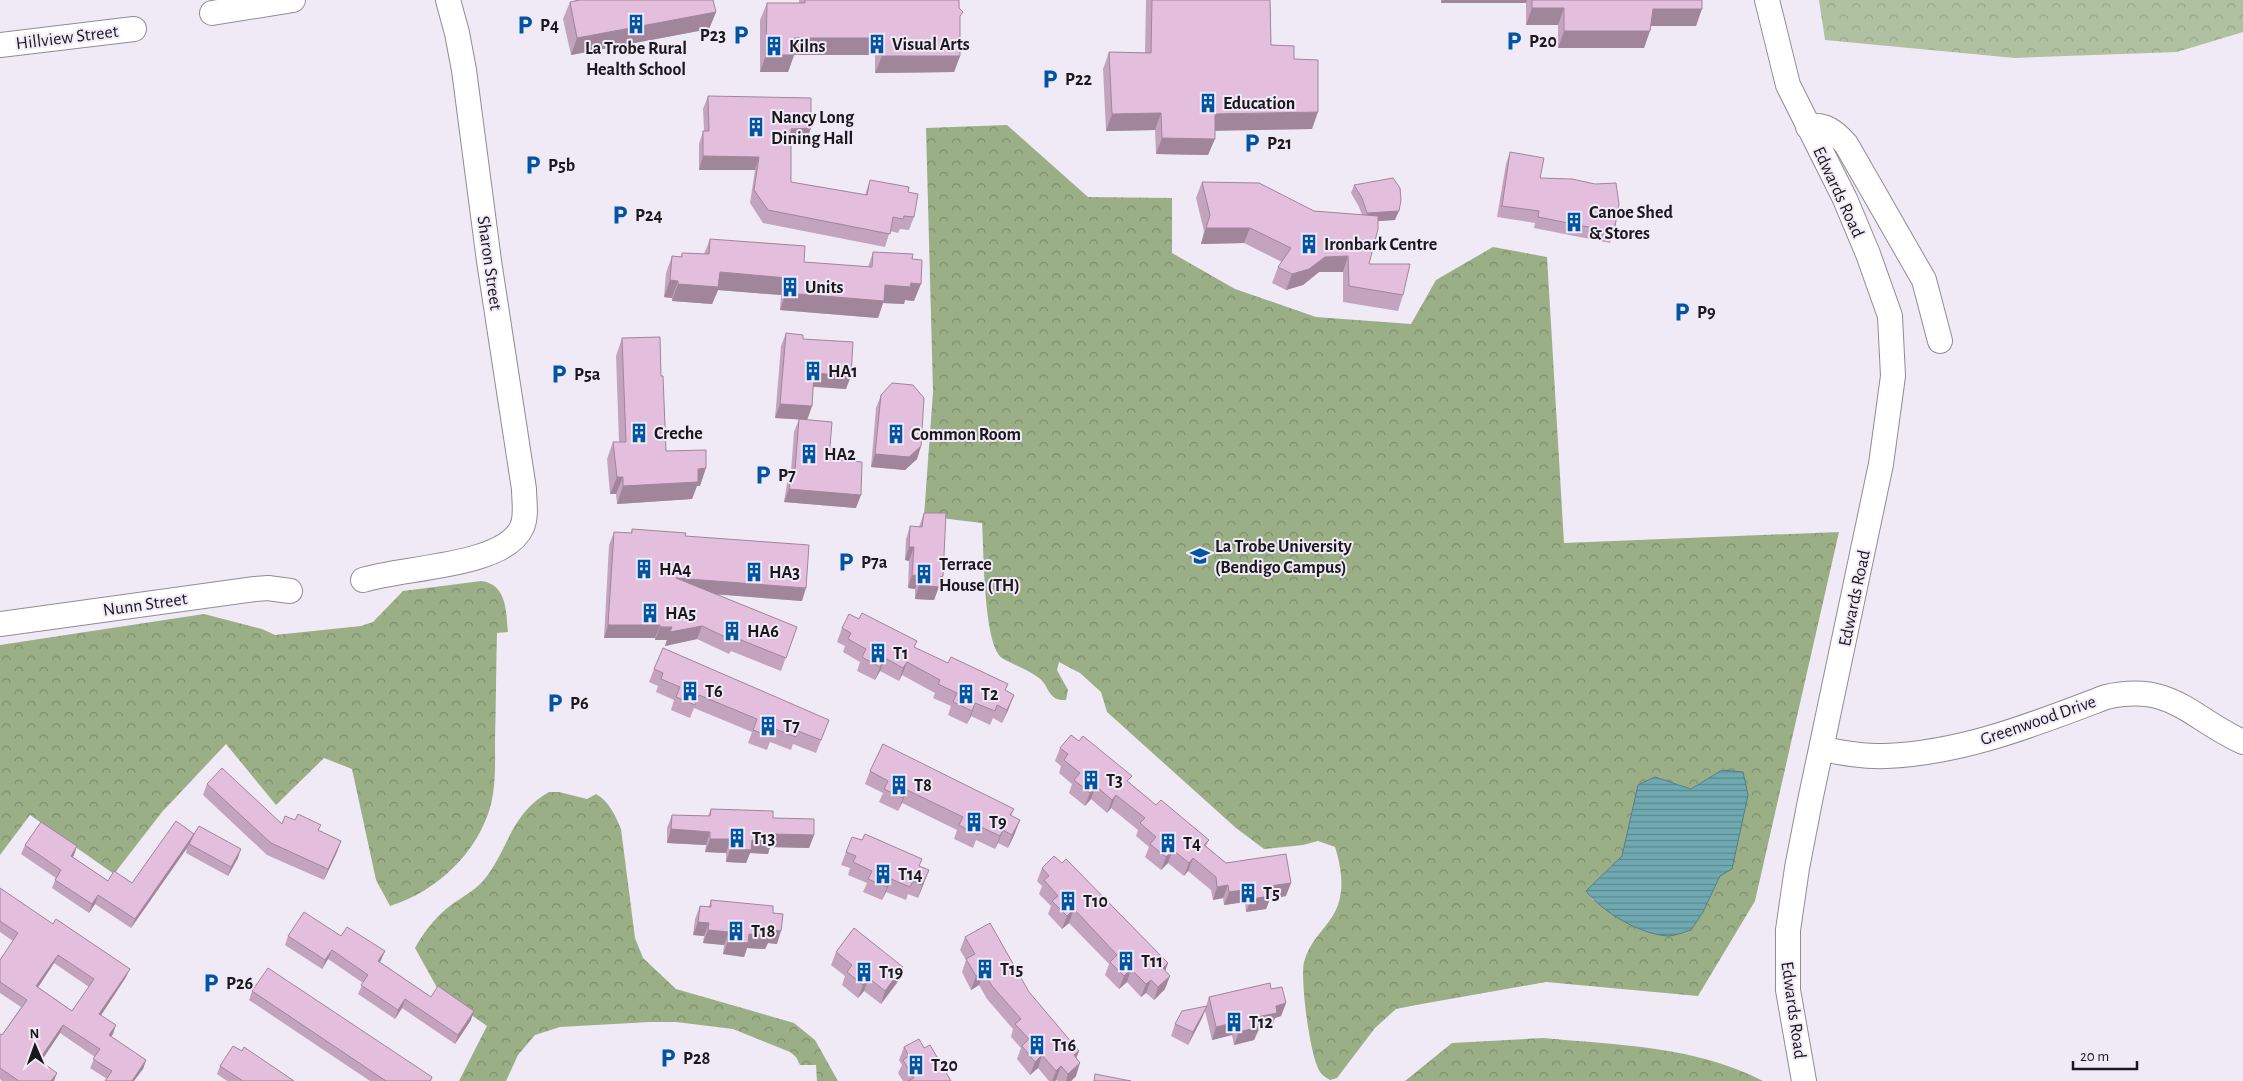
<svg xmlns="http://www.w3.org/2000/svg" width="2243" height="1081" font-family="'Alegreya Sans',sans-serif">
<defs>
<pattern id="forest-crowns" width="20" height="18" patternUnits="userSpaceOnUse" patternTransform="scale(1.25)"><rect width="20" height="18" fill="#9baf87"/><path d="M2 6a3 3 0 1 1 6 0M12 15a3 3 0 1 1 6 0" fill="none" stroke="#7e8d6e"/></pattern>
<pattern id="park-crowns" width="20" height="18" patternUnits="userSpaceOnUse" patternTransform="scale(1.25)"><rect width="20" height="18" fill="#b0c1a1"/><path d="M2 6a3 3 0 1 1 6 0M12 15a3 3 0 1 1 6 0" fill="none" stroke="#97a58a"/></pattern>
<pattern id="water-rules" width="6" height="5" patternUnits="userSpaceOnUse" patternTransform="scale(1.25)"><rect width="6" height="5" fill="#70a9b1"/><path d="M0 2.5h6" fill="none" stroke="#5b898f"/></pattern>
</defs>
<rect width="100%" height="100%" fill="#f0eaf7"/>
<!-- forest -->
<g fill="url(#forest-crowns)" fill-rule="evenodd">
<path d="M1007 125 1088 197 1172 198V253L1235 289 1316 317 1411 324 1436 280 1493 247 1547 257 1564 543 1839 532 1755 901 1698 996 1546 982 1416 1005 1396 1009 1375 1028 1337 1078 1330 1080C1327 1078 1323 1076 1321 1073 1310 1061 1300 978 1304 962 1309 943 1322 932 1332 917 1346 896 1342 869 1335 847L1318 841 1303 845 1264 849 1236 828 1107 712 1101 692 1080 673 1059 662 1057 670 1068 690 1066 700C1047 701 1050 686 1039 678 1026 668 1013 665 1002 658 983 644 984 548 982 523L924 516 933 392 926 128ZM1722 770 1720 876 1703 912 1593 900 1587 891 1622 856 1655 777 1691 789Z"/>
<path d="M481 581C507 584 506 611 508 632L497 633C496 668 496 704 495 740 495 761 496 784 491 804 479 852 436 892 390 906L376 880 352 769 324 758 276 805 226 744 162 812 114 874 30 815 0 855V645L204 614 262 629 275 635 361 626 373 622 403 591Z"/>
<path d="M549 792H559L587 799 596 794C609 801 615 815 621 829L635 938 643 958 676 989 794 1023 815 1040 838 1081H817L816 1065H800L796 1057 790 1052 733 1029 676 1022H650L560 1027 535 1035 518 1055 506 1081H459L487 1026 440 993 415 948C422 935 434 919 446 909 458 899 472 893 483 881 509 850 509 815 549 792Z"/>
<path d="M1543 1038C1617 1045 1696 1046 1763 1081H1405L1452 1043Z"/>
</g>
<!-- park -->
<path fill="url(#park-crowns)" d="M1819 0H2243V32L2177 52 2015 58 1825 40Z"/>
<!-- water -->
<path fill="url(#water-rules)" stroke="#567e85" d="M1722 770 1743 772 1748 795 1732 869 1720 876 1703 912 1691 930C1684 932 1675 936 1668 936 1639 934 1604 913 1586 891L1622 856 1638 785 1655 777 1691 789Z"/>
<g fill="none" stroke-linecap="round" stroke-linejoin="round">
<defs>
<g id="minor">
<path d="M1767 0 1788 85 1845 199 1868 254 1890 316 1893 376 1881 464 1810 801 1797 868 1788 930V990L1804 1081"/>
<path d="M212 13 293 0"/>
<path d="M0 45 134 29"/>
<path d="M1808 127C1825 123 1835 132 1846 144L1924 280 1940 341"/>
<path d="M363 580C402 567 505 567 522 527 527 516 524 500 524 489L489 261 464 70 457 33 448 0"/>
<path d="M0 624 255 589 268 588 290 591"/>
<path d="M1822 749C1843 753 1865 757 1886 756 1963 753 2035 724 2106 697 2172 682 2190 718 2243 742"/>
</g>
</defs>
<!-- minor casing -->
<use href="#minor" stroke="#918b97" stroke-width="26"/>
<!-- minor -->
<use href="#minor" stroke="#fff" stroke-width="24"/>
</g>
<!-- wall -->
<g fill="#c4a3be" fill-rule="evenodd">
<path d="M575 0H713L716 12 709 29 571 55 563 19 570 2 575 1Z"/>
<path d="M799 0H959L960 21V56L954 72 875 73V55H794L788 72H760V20L767 3H799Z"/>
<path d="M1146 0H1270L1271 45 1294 59 1312 129 1215 130 1208 155 1156 154 1155 130 1106 131 1103 69 1109 52 1145 53Z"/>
<path d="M1441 0H1702L1696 26H1651L1644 48H1558V25H1526V3H1441Z"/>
<path d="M708 96 811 128 806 141 791 142V182L865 195 870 180 908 192 914 217 909 230 900 229 898 233 890 231 885 247 763 223 750 203 755 170H699V144L703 131H704L703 109Z"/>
<path d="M1510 152 1540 178 1614 232 1610 243 1534 228 1535 223 1497 217 1506 164Z"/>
<path d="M1202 182 1314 211 1362 215 1359 207 1351 193 1354 185 1395 220 1378 221 1369 264 1403 295 1398 311 1343 302V272H1319L1303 285 1286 290 1272 283 1278 267 1282 262 1244 243 1201 244 1204 231 1196 198Z"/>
<path d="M710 239 804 262 868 267 873 252 912 259 914 301 905 300 904 304 883 303 878 318 780 310 781 295 718 290 712 304 672 301V298L664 297 666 273 672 256 681 257 682 253 704 254Z"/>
<path d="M786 333 803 339 846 389 813 387 812 406 807 420 856 508 784 502 787 483 791 471 794 432 799 419 775 418 781 346Z"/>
<path d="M622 338 661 376 666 451 700 486H697L692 499 617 504 616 494H610L607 459 613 442H619L616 356Z"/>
<path d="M881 395 921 446 917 459 905 470 871 467 876 408Z"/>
<path d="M924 513 943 576 934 600 915 599V589L908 588 909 561 905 560 906 539 910 526 919 527Z"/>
<path d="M632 529 685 536 802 601 716 594 797 627 781 671 731 651 729 654 697 639 665 646 667 640H655V638H604L609 545 614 532 631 533Z"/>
<path d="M842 628 915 648 1005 691 1009 708 1002 723 993 718 990 725 971 716 967 724 948 715 951 706 933 698 935 693 902 675 899 681 880 671 875 680 857 671 860 662 843 652 845 646 837 642Z"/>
<path d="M654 669 824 733 816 753 793 744 791 750 770 742 767 750 748 743 752 732 694 708 690 718 671 710 674 700 656 692 658 686 649 682Z"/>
<path d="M1060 748 1129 782 1156 805 1209 840 1206 846 1226 863 1286 896 1270 899 1266 909 1246 912 1245 902 1224 905 1223 898 1213 900 1211 890 1188 871 1184 876 1168 863 1161 870 1145 857 1149 847 1136 836 1138 830 1111 808 1107 813 1091 799 1085 806 1069 793 1072 784 1059 773 1061 766 1055 761Z"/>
<path d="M870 771 1014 809 1011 816 1015 833 1008 848 998 843 995 849 976 840 973 848 954 839 957 830 902 803 898 811 879 802 883 793 865 784Z"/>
<path d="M207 784 282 824 319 831 341 841 337 852 324 880 267 855 203 795Z"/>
<path d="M711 809 773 818 814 835 809 848 770 847 768 854 750 853 746 863 726 862V853L705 852 706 845 667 843V828L672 815 708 816Z"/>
<path d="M194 834 238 858 228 876 186 853 187 848 131 928 95 904 89 913 52 888 56 878 21 854 25 845 77 846 73 857 108 881 132 883Z"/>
<path d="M846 852 920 866 924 883 918 898 908 894 906 900 886 892 882 900 863 892 867 883 848 875 850 868 841 865Z"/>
<path d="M1042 868 1168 963 1165 971V989L1154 1000 1146 993 1141 997 1127 982 1119 989 1105 975 1109 964 1069 923 1062 929 1048 914 1051 906 1039 894 1042 886 1037 881Z"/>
<path d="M0 888 126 977 101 1015 113 1034 111 1037 146 1060 143 1069 107 1079 90 1068 95 1057 60 1033 41 1061 54 1081H2L0 1079V1034L2 1035 21 1007 0 993V960L13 941 0 932ZM54 963 89 987 72 1011 38 987Z"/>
<path d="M711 900 773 913 777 944 768 943 765 949 747 948 744 957 723 954 724 945 703 943 704 936 693 935 695 919 700 906H709Z"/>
<path d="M288 936H341L385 951 380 962 431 997 471 1020 455 1044 402 1008 395 1019 358 994 363 983 328 959 322 969 285 945Z"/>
<path d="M965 937 1029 992 1079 1051 1076 1058V1076L1071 1081H1058L1056 1080 1055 1081H1049L1038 1068 1030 1075 1017 1059 1021 1048 1011 1037 1013 1029 987 999 979 985 971 990 962 972 966 960 960 950Z"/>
<path d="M836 952 903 967 899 980 881 1004 864 991 858 998 842 985 845 976 831 965Z"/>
<path d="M1271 989 1286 1003 1281 1016 1275 1018 1272 1026 1259 1029 1254 1040 1234 1045 1232 1035 1212 1040 1205 1011 1202 1018 1188 1045 1171 1036 1175 1024 1206 1006 1209 997Z"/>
<path d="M252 991 432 1077 431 1081H370L249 1000Z"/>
<path d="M904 1047 924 1048 951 1081H903L898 1073 902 1065 899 1060Z"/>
<path d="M242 1051 294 1081H227L217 1074 220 1066Z"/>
</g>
<!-- shaded-wall -->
<g fill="#a0859b">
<path d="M1442 0H1527L1526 3H1441Z"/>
<path d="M1532 8H1564L1558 25H1526Z"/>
<path d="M1653 9H1702L1696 26H1647Z"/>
<path d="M716 12 709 29 571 55 577 38Z"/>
<path d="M1564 31H1650L1644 48H1558Z"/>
<path d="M794 38H881L875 55H788Z"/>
<path d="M766 55H794L788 72H760Z"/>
<path d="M882 56H960L954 72 875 73Z"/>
<path d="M1318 112 1312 129 1209 131 1215 114Z"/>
<path d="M1161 113 1155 130 1106 131 1112 114Z"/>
<path d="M811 128 806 141 787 142 791 129Z"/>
<path d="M1162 138 1215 139 1208 155 1156 154Z"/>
<path d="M703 156 759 157 755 170H699Z"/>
<path d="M1399 211 1395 220 1364 222 1367 213Z"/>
<path d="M1206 228H1250L1244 243 1201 244Z"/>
<path d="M1348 256 1343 272H1319L1303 285 1286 290 1292 274 1325 257Z"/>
<path d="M720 272 787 278 781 295 718 290 712 304 672 301 678 284Z"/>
<path d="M670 280 678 281 672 298 664 297Z"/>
<path d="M911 283 921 284 914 301 905 300 904 304 883 303 878 318 780 310 786 293Z"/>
<path d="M814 373 851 376 846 389 809 386Z"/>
<path d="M780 404 812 406 807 420 775 418Z"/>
<path d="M921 446 917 459 905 470 871 467 875 454Z"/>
<path d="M706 468 700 486H697L692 499 617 504 623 486 698 469Z"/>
<path d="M617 477H623L616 494H610Z"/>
<path d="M789 489 861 495 856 508 784 502Z"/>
<path d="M909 547H914L909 561 905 560Z"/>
<path d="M912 575 920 576 915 589 908 588Z"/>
<path d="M943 576 934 600 915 599 919 585 940 577Z"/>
<path d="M676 578 806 588 802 601 672 591Z"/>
<path d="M608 625H660L655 638H604Z"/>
<path d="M702 626 697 639 665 646 667 640H655L660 627Z"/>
<path d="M885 658 880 671 875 680 880 667Z"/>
<path d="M907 662 902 675 899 681 903 668Z"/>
<path d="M1014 695 1009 708 1002 723 1007 710Z"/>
<path d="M975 703 971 716 967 724 972 711Z"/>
<path d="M1096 786 1091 799 1085 806 1090 793Z"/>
<path d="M907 790 902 803 898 811 903 798Z"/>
<path d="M1116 795 1111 808 1107 813 1112 800Z"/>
<path d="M1020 820 1015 833 1008 848 1012 835Z"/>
<path d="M671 829 710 832 706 845 667 843Z"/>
<path d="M1003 830 998 843 995 849 1000 836Z"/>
<path d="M194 834 187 848 131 928 135 919Z"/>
<path d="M773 834 814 835 809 848 770 847 768 854 750 853 746 863 726 862 730 849 752 840Z"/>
<path d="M710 839H731L726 853 705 852Z"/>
<path d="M341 841 337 852 324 880 328 869Z"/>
<path d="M77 846 74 855 68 865 71 856Z"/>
<path d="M241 849 238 858 228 876 231 867Z"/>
<path d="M1173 850 1168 863 1161 870 1166 857Z"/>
<path d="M1193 858 1188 871 1184 876 1189 863Z"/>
<path d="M929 870 924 883 918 898 922 885Z"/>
<path d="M891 879 886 892 882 900 887 887Z"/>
<path d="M1291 883 1286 896 1270 899 1266 909 1246 912 1251 899 1270 886Z"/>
<path d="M1228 885 1223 898 1213 900 1217 887Z"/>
<path d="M1250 889 1245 902 1224 905 1229 892Z"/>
<path d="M98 895 95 904 89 913 92 904Z"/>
<path d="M1074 909 1069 923 1062 929 1067 916Z"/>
<path d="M698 922 709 923 704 936 693 935Z"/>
<path d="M708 930 729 932 724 945 703 943Z"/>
<path d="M771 930 781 931 777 944 768 943 765 949 747 948 744 957 723 954 728 941 749 934Z"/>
<path d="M332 950 328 959 322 969 325 960Z"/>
<path d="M385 951 381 960 375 970 378 961Z"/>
<path d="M58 955 54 963 33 995 36 986Z"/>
<path d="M1168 963 1163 977V968Z"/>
<path d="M903 967 899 980 881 1004 885 991Z"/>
<path d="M130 969 126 977 96 1023 99 1014Z"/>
<path d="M1131 969 1127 982 1119 989 1124 976Z"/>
<path d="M984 972 979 985 971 990 976 976Z"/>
<path d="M1170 976 1165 989 1154 1000 1158 987Z"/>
<path d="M869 978 864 991 858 998 863 985Z"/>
<path d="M1151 980 1146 993 1141 997 1146 984Z"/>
<path d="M405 999 402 1008 395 1019 398 1010Z"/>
<path d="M1286 1003 1281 1016 1275 1018 1272 1026 1259 1029 1254 1040 1234 1045 1239 1032 1257 1017 1276 1006Z"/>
<path d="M1207 1006 1202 1018 1188 1045 1193 1032Z"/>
<path d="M474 1011 471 1020 455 1044 458 1035Z"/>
<path d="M1237 1022 1232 1035 1212 1040 1216 1027Z"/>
<path d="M63 1025 60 1033 36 1069 39 1060Z"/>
<path d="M116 1025 113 1034 106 1044 109 1035Z"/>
<path d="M1079 1051 1074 1064V1055Z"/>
<path d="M1042 1055 1038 1068 1030 1075 1035 1062Z"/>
<path d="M146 1060 143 1069 134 1081H132Z"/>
<path d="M1080 1063 1076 1076 1071 1081H1066L1068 1074Z"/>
<path d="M1061 1066 1056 1080 1055 1081H1052L1056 1071Z"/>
<path d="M57 1073 54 1081H51Z"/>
</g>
<!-- building -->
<g fill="#e4bedd" stroke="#a0859b" fill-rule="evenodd">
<path d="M580 0H713L716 12 577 38 570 2Z"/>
<path d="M805 0H959V8L963 12 960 16V56H882L881 38H794V55H766L767 3H805Z"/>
<path d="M1152 0H1270L1271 45 1294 46V59L1318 60V112L1215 114V139L1162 138 1161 113 1112 114 1109 52 1151 53Z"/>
<path d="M1532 0H1702V9H1653L1650 31H1564V8H1532Z"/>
<path d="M708 96 811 98V128L791 129V182L867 195 870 180 909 187 908 192 918 194 914 217 904 216 903 219 893 217 890 234 768 210 754 190 759 157 703 156V131H709Z"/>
<path d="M1510 152 1544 158 1540 178 1572 179 1595 184 1616 183 1619 204 1614 232 1538 217 1539 211 1502 206Z"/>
<path d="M1393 178 1400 188 1401 200 1399 211 1367 213 1362 198 1354 185Z"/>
<path d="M1202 182 1259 183 1314 211 1378 216V229L1369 264H1410L1403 295 1349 286 1348 256 1325 257 1309 269 1292 274 1278 267 1291 248 1250 228H1206L1210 215Z"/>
<path d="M710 239 805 246 804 262 872 267 873 252 913 254 912 259 922 260 921 284 911 283 910 287 885 285 884 301 786 293 787 278 720 272 718 287 678 284V281L670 280 672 256 682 257V253L709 254Z"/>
<path d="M786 333 803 335V339L853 342 851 376 814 373 812 406 780 404Z"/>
<path d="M660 337 661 376H663L666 451 706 450V468L698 469V482L623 486V477H617L613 442H626L622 338Z"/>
<path d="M892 383 913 385 924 398 921 446 909 457 875 454 881 395Z"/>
<path d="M799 419 832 422 829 459 862 462 861 495 789 489 792 470H795Z"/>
<path d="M924 513H946L943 576 940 577 939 587 919 585 920 576 912 575 914 547H909L910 526 922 527Z"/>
<path d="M632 529 686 533 685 536 809 545 806 588 676 578 797 627 786 658 736 638 734 641 702 626 670 632 672 627H660V625H608L614 532 632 533Z"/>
<path d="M862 613 917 641 914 647 948 663 951 657 1008 684 1005 690 1014 695 1007 710 997 705 995 711 975 703 972 711 953 702 957 693 938 684 940 680 907 662 903 668 885 658 880 667 862 657 866 649 848 639 851 633 842 628 849 614 859 619Z"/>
<path d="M663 648 829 720 821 740 798 731 796 737 775 729 771 737 753 730 757 719 699 695 695 705 676 697 680 687 661 679 663 673 654 669Z"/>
<path d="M1071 735 1079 741 1083 736 1132 776 1127 781 1156 805 1161 800 1209 840 1204 845 1226 863 1286 854 1291 883 1270 886 1271 896 1251 899 1250 889 1229 892 1228 885 1217 887 1216 877 1193 858 1189 863 1173 850 1166 857 1150 844 1156 837 1140 823 1145 818 1116 795 1112 800 1096 786 1090 793 1074 780 1080 773 1064 760 1068 754 1060 748Z"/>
<path d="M883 744 1014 809 1010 815 1020 820 1012 835 1003 830 1000 836 981 827 978 835 959 825 963 817 907 790 903 798 884 789 888 781 870 771Z"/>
<path d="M222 768 282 824 285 816 295 820 298 814 321 825 318 830 341 841 328 869 271 843 207 784Z"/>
<path d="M711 809 773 811V818L814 819V835L773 834V841L752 840 751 850 730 849 731 839H710V832L671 829 672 815 710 816Z"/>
<path d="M176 821 194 834 199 826 241 849 231 867 189 844 194 834 135 919 98 895 92 904 55 880 61 870 25 845 41 822 77 846 71 856 108 881 114 871 132 883Z"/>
<path d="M865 834 922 859 919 866 929 870 922 885 913 881 910 887 891 879 887 887 868 879 872 871 853 862 856 856 846 852 852 837 862 840Z"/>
<path d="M1054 856 1062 863 1066 859 1168 963 1163 968 1170 976 1158 987 1151 980 1146 984 1131 969 1124 976 1110 962 1117 955 1074 909 1067 916 1052 901 1058 896 1044 880 1049 876 1042 868Z"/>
<path d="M0 888 53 924 56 919 130 969 99 1014 116 1025 109 1035 146 1060 132 1081H105L112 1071 93 1059 100 1049 63 1025 39 1060 57 1073 51 1081H19L0 1068V1034L2 1035 27 1000 0 982V960L18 933 0 921ZM58 955 94 979 72 1011 36 986Z"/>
<path d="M711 900 773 906V913L783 914 781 931 771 930 770 936 749 934 748 943 728 941 729 932 708 930 709 923 698 922 700 906 711 907Z"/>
<path d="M304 912 341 936 347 927 385 951 378 961 431 997 438 986 474 1011 458 1035 405 999 398 1010 361 985 368 975 332 950 325 960 288 936Z"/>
<path d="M990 923 1029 992 1079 1051 1074 1055 1080 1063 1068 1074 1061 1066 1056 1071 1042 1055 1035 1062 1022 1046 1029 1039 1015 1024 1021 1019 992 986 984 972 976 976 966 959 975 954 965 937Z"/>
<path d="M854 928 903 967 885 991 869 978 863 985 847 972 852 965 836 952Z"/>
<path d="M268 968 432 1077 430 1081H386L252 991Z"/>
<path d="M1270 983 1271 989 1282 987 1286 1003 1276 1006 1277 1013 1257 1017 1259 1027 1239 1032 1237 1022 1216 1027 1209 997Z"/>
<path d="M1207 1006 1193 1032 1175 1024 1182 1011Z"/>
<path d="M919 1039 924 1048 930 1045 951 1081H908L914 1078 903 1060 909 1056 904 1047Z"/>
<path d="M233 1046 242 1051 244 1047 294 1081H243L220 1066Z"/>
<path d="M1095 1074 1131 1081H1094Z"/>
</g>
<!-- icons -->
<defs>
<symbol id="building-bare" viewBox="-9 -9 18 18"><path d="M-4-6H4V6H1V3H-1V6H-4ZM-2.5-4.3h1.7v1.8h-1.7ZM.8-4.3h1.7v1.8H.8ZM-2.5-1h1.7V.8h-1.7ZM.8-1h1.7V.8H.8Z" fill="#0054a2" stroke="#f0eaf7" stroke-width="2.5" paint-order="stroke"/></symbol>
<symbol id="parking-bare" viewBox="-9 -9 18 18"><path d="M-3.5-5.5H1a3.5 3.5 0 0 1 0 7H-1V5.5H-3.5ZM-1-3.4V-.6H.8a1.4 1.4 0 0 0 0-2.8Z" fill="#0054a2" stroke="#f0eaf7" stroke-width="2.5" paint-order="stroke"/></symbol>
<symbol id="university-bare" viewBox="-9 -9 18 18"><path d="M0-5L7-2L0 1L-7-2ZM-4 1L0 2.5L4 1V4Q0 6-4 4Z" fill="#0054a2" stroke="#f0eaf7" stroke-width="2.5" paint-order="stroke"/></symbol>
</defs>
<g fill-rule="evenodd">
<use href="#building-bare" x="622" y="10" width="28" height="28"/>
<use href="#parking-bare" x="511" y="11" width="28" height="28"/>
<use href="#parking-bare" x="727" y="21" width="28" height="28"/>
<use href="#parking-bare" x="1500" y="27" width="28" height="28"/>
<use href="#building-bare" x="863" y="30" width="28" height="28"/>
<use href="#building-bare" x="760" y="32" width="28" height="28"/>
<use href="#parking-bare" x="1036" y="65" width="28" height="28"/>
<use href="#building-bare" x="1194" y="89" width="28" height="28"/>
<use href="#building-bare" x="742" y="113" width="28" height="28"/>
<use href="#parking-bare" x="1238" y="129" width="28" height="28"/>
<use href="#parking-bare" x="519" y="151" width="28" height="28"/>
<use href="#parking-bare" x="606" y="201" width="28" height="28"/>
<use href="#building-bare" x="1560" y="208" width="28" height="28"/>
<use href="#building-bare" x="1295" y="230" width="28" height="28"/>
<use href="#building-bare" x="776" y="273" width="28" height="28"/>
<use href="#parking-bare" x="1668" y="298" width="28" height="28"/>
<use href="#building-bare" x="799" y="357" width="28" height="28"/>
<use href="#parking-bare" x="545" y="360" width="28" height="28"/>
<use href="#building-bare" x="625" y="419" width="28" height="28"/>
<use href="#building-bare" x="882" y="420" width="28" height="28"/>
<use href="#building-bare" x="795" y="440" width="28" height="28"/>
<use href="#parking-bare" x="749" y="461" width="28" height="28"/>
<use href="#university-bare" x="1186" y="542" width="28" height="28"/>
<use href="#parking-bare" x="832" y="548" width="28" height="28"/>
<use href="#building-bare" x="630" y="555" width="28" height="28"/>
<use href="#building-bare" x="740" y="558" width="28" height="28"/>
<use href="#building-bare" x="910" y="560" width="28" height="28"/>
<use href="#building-bare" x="636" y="599" width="28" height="28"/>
<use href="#building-bare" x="718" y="617" width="28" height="28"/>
<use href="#building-bare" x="864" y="639" width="28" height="28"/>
<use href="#building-bare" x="676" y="677" width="28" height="28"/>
<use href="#building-bare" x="952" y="680" width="28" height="28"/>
<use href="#parking-bare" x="541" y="689" width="28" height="28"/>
<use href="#building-bare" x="754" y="712" width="28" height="28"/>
<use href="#building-bare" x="1077" y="766" width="28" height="28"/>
<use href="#building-bare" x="885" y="771" width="28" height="28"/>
<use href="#building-bare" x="960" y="808" width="28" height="28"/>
<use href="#building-bare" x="723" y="824" width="28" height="28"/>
<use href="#building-bare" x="1154" y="829" width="28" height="28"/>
<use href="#building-bare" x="869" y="860" width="28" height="28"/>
<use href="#building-bare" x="1234" y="879" width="28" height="28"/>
<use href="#building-bare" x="1054" y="887" width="28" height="28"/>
<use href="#building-bare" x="722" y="917" width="28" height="28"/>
<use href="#building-bare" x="1112" y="947" width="28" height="28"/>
<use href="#building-bare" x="971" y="955" width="28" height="28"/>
<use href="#building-bare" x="850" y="958" width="28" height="28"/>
<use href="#parking-bare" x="197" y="969" width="28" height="28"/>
<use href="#building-bare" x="1220" y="1008" width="28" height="28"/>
<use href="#building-bare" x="1023" y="1031" width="28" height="28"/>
<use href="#parking-bare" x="654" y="1044" width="28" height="28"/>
<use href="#building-bare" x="902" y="1051" width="28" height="28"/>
</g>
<g text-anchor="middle" stroke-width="4" stroke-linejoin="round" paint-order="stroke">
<!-- poi labels -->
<g font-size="18" font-weight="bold" fill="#1a181d" stroke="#f0eaf7" text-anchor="start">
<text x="540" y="31">P4</text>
<text x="726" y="41" text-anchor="end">P23</text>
<text x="1529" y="47">P20</text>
<text x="892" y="50">Visual Arts</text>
<text x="789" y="52">Kilns</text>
<text x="636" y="54" text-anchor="middle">La Trobe Rural<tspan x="636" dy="21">Health School</tspan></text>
<text x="1065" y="85">P22</text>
<text x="1223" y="109">Education</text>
<text x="771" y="123">Nancy Long<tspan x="771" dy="21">Dining Hall</tspan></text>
<text x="1267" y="149">P21</text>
<text x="548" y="171">P5b</text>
<text x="1589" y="218">Canoe Shed<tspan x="1589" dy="21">&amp; Stores</tspan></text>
<text x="635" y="221">P24</text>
<text x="1324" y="250">Ironbark Centre</text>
<text x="805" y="293">Units</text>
<text x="1697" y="318">P9</text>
<text x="828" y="377">HA1</text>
<text x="574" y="380">P5a</text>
<text x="654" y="439">Creche</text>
<text x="911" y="440">Common Room</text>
<text x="824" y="460">HA2</text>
<text x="778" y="481">P7</text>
<text x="1215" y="552">La Trobe University<tspan x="1215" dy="21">(Bendigo Campus)</tspan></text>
<text x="861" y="568">P7a</text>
<text x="939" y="570">Terrace<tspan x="939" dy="21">House (TH)</tspan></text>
<text x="659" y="575">HA4</text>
<text x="769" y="578">HA3</text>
<text x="665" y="619">HA5</text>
<text x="747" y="637">HA6</text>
<text x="893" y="659">T1</text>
<text x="705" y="697">T6</text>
<text x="981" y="700">T2</text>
<text x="570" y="709">P6</text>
<text x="783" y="732">T7</text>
<text x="1106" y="786">T3</text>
<text x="914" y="791">T8</text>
<text x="989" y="828">T9</text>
<text x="752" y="844">T13</text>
<text x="1183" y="849">T4</text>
<text x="898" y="880">T14</text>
<text x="1263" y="899">T5</text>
<text x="1083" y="907">T10</text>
<text x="751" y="937">T18</text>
<text x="1141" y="967">T11</text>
<text x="1000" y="975">T15</text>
<text x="879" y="978">T19</text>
<text x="226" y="989">P26</text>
<text x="1249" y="1028">T12</text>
<text x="1052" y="1051">T16</text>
<text x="683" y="1064">P28</text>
<text x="931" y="1071">T20</text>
</g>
<!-- street labels -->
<g font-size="18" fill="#1a181d" stroke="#f0eaf7">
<text transform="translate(67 37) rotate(-7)" y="6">Hillview Street</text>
<text transform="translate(1839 192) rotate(65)" y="6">Edwards Road</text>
<text transform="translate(490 263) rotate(82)" y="6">Sharon Street</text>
<text transform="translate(1854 598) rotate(-78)" y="6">Edwards Road</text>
<text transform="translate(145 604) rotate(-8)" y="6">Nunn Street</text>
<text transform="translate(2038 720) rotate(-19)" y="6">Greenwood Drive</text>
<text transform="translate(1794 1010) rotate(82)" y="6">Edwards Road</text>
</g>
</g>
<!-- north arrow -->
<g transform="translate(35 1046) rotate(358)" stroke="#f0eaf7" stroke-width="4" paint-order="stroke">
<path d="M0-4L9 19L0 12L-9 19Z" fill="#1a181d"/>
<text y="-8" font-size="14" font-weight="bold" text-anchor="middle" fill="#1a181d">N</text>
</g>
<!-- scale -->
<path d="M2073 1061v8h64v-8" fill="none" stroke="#1a181d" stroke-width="2.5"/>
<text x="2080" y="1061" font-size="15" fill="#1a181d" stroke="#f0eaf7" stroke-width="4" paint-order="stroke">20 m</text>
</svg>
